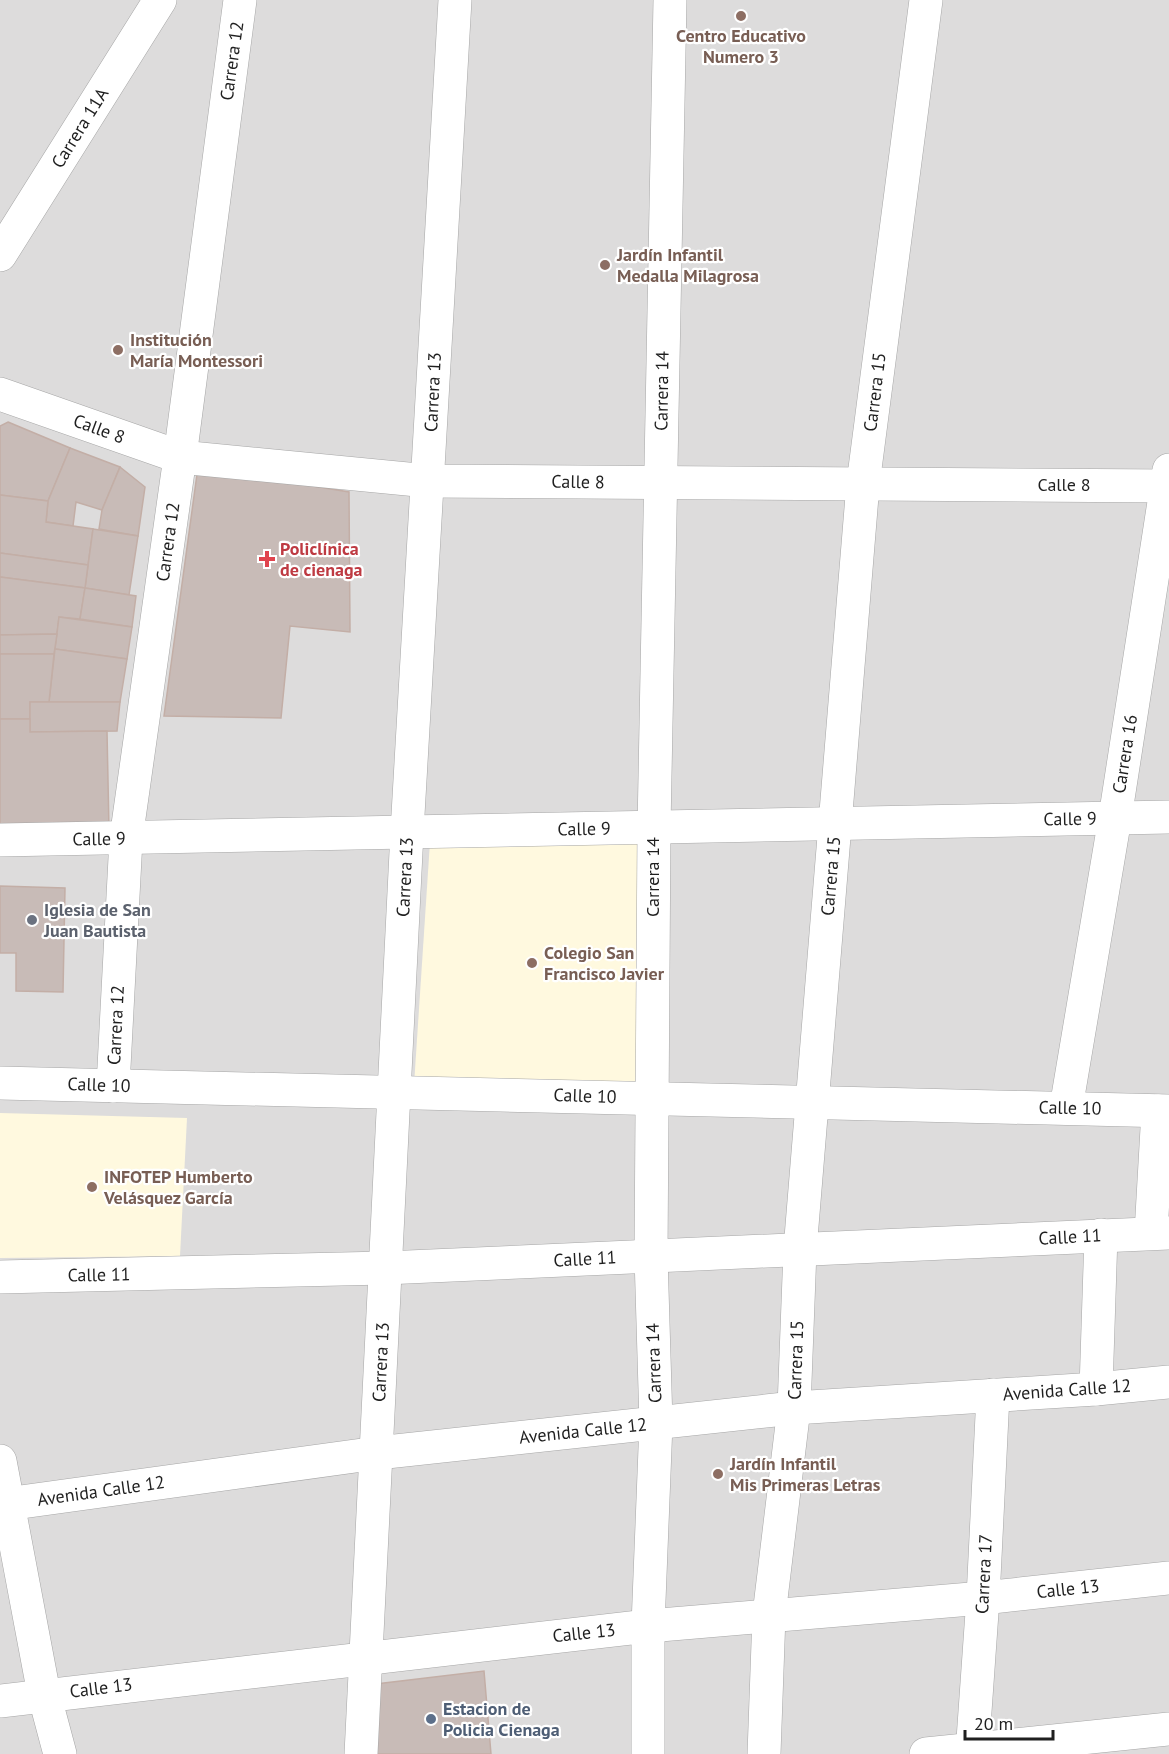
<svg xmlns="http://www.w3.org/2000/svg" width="1169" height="1754" font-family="'PT Sans',sans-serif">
<rect width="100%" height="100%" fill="#f0eae4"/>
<!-- residential -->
<rect fill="#dddcdc" x="0" y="0" width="1169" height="1754"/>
<!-- education -->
<g fill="#fff9df">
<path d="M642 840 641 1088 414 1085 430 842Z"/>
<path d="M0 1113 187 1118 180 1256 0 1258Z"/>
</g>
<!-- building -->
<g fill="#c8bbb7" stroke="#c3aea6" stroke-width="1.5">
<path d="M8 422 70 448 48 501 0 495V426Z"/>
<path d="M70 448 120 467 102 510 76 502 73 526 46 522 48 501Z"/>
<path d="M120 467 145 487 138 536 99 529 102 510Z"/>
<path d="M198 467 349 492 350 632 290 626 281 718 164 716Z"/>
<path d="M0 495 48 501 46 522 93 529 88 565 0 553Z"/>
<path d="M93 529 138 536 129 595 85 588Z"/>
<path d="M0 553 88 565 85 588 0 577Z"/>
<path d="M0 577 85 588 80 619 59 617 57 634 0 635Z"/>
<path d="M85 588 136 596 132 627 80 619Z"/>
<path d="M59 617 132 627 127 659 55 649Z"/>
<path d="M57 634 54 654H0V635Z"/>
<path d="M55 649 127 659 120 702H49Z"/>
<path d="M0 654H54L49 702H30V719H0Z"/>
<path d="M30 702H120L117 731 30 732Z"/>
<path d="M0 719H30V732L107 731 109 830 0 831Z"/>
<path d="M0 886 65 888 63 992 16 991V953H0Z"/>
<path d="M484 1671 491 1754H373L376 1684Z"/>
</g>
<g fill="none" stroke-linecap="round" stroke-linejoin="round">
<defs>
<g id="minor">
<path d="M0 255 160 0"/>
<path d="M0 394 180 457 428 481 1169 486"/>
<path d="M407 832 455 0"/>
<path d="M0 1083 1169 1111"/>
<path d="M113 1086 126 839 180 457 240 0"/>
<path d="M1066 1108 1115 818 1169 470"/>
<path d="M1151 1233 1158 1111"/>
<path d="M0 1277 385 1268 1169 1233"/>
<path d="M1096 1389 1101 1235"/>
<path d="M0 1461 44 1694 60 1754"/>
<path d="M0 1505 377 1453 794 1408 1096 1389 1169 1382"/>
<path d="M0 1701 648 1626 983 1598 1169 1578"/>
<path d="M648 1754V1626L656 1423 651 1256 654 828 670 0"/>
<path d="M764 1754 769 1615 794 1408 800 1250 863 484 926 0"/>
<path d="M926 1754 1169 1729"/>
<path d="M972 1754 983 1598 993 1395"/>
</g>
<g id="tertiary">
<path d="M0 840 1169 817"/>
<path d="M361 1754 407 832"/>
</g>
</defs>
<!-- minor casing -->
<use href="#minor" stroke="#a6a6a6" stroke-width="34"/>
<!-- tertiary casing -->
<use href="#tertiary" stroke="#a6a6a6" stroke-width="34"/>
<!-- minor -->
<use href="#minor" stroke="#fff" stroke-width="33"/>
<!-- tertiary -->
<use href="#tertiary" stroke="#fff" stroke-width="33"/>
</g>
<!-- markers -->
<g fill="#8d6e63" stroke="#fff" stroke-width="2">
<circle cx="741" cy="16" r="6"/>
<circle cx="605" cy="265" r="6"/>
<circle cx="118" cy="350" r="6"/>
<circle cx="532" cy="963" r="6"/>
<circle cx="92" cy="1187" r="6"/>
<circle cx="718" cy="1474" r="6"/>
</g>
<path fill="#e0444e" stroke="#fff" stroke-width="2" d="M264 550h6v6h6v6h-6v6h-6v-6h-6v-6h6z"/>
<circle fill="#6b7280" stroke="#fff" stroke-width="2" cx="32" cy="920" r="6"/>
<circle fill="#5c6f8a" stroke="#fff" stroke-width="2" cx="431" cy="1719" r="6"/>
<g text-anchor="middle" stroke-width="4.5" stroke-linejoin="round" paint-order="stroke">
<!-- education labels -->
<g font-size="18" font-weight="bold" fill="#785e54" stroke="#fff" text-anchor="start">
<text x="741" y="42" text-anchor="middle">Centro Educativo<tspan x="741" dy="21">Numero 3</tspan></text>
<text x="617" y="261">Jardín Infantil<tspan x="617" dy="21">Medalla Milagrosa</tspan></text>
<text x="130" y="346">Institución<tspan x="130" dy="21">María Montessori</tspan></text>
<text x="544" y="959">Colegio San<tspan x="544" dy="21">Francisco Javier</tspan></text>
<text x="104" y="1183">INFOTEP Humberto<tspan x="104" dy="21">Velásquez García</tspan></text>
<text x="730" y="1470">Jardín Infantil<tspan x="730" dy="21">Mis Primeras Letras</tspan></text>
</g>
<!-- street labels -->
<g font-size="18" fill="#1f1f1f" stroke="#fff">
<text transform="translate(232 61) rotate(-82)" y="6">Carrera 12</text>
<text transform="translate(80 128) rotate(-58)" y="6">Carrera 11A</text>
<text transform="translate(662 391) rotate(-89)" y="6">Carrera 14</text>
<text transform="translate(433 392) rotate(-87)" y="6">Carrera 13</text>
<text transform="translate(875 392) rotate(-83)" y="6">Carrera 15</text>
<text transform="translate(99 429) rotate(20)" y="6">Calle 8</text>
<text transform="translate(578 482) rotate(1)" y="6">Calle 8</text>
<text x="1064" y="491">Calle 8</text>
<text transform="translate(168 542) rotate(-82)" y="6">Carrera 12</text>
<text transform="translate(1125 754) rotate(-81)" y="6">Carrera 16</text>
<text transform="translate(1070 819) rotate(-1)" y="6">Calle 9</text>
<text transform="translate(584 829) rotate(-1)" y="6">Calle 9</text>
<text transform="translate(99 839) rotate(-1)" y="6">Calle 9</text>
<text transform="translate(831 876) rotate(-85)" y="6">Carrera 15</text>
<text transform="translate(405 877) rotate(-87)" y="6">Carrera 13</text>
<text transform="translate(653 877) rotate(-90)" y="6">Carrera 14</text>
<text transform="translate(116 1025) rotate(-87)" y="6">Carrera 12</text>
<text transform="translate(99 1085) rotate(2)" y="6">Calle 10</text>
<text transform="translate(585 1096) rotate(2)" y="6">Calle 10</text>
<text transform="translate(1070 1108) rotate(1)" y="6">Calle 10</text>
<text transform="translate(1070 1237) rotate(-3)" y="6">Calle 11</text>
<text transform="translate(585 1259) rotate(-3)" y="6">Calle 11</text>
<text transform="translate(99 1275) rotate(-1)" y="6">Calle 11</text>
<text transform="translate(796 1360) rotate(-88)" y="6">Carrera 15</text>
<text transform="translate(381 1362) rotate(-87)" y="6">Carrera 13</text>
<text transform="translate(654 1363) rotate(-92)" y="6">Carrera 14</text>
<text transform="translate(1067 1390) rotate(-4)" y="6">Avenida Calle 12</text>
<text transform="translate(583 1431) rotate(-6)" y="6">Avenida Calle 12</text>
<text transform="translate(101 1491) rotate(-8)" y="6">Avenida Calle 12</text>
<text transform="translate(984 1574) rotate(-87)" y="6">Carrera 17</text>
<text transform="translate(1068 1589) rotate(-6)" y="6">Calle 13</text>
<text transform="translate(584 1633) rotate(-6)" y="6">Calle 13</text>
<text transform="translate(101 1688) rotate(-7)" y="6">Calle 13</text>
</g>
<!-- health labels -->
<g font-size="18" font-weight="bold" fill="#be3a42" stroke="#fff" text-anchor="start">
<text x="280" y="555">Policlínica<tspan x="280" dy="21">de cienaga</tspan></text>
</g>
<!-- worship labels -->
<g font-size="18" font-weight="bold" fill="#5b616d" stroke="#fff" text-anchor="start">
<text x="44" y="916">Iglesia de San<tspan x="44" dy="21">Juan Bautista</tspan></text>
</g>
<!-- service labels -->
<g font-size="18" font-weight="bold" fill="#4e5e75" stroke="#fff" text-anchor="start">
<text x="443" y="1715">Estacion de<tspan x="443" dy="21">Policia Cienaga</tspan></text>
</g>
</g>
<!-- scale -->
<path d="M965 1730v9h88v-9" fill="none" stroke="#1f1f1f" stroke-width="3"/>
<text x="974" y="1730" font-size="18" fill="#1f1f1f" stroke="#ffffff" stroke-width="4.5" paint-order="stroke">20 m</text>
</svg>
